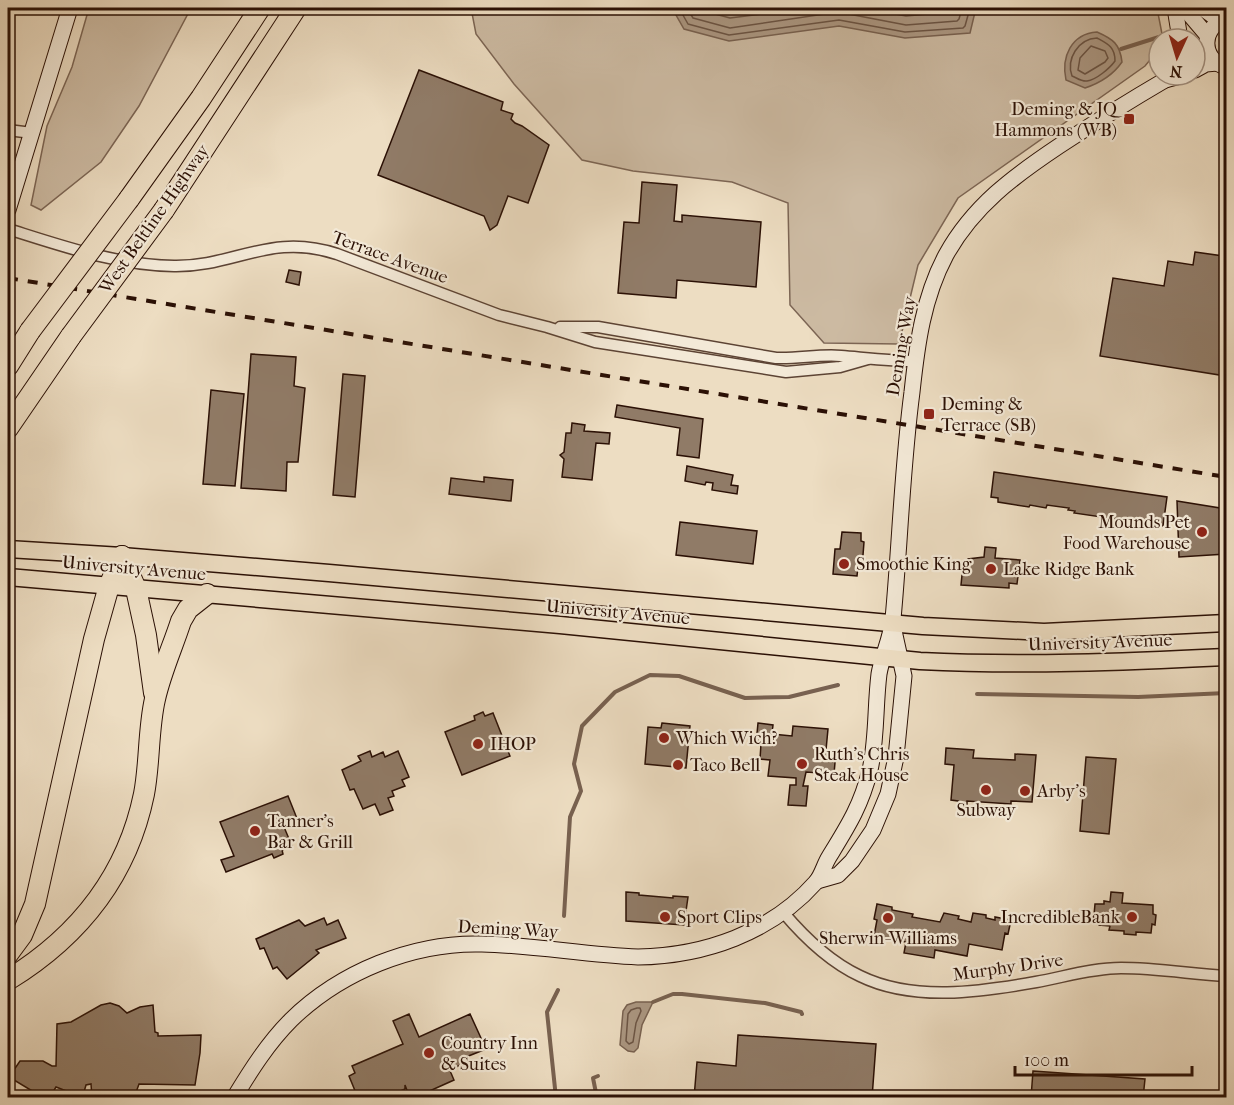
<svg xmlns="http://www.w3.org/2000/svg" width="1234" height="1105" font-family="'IM FELL French Canon',serif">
<rect width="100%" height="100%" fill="#edddc2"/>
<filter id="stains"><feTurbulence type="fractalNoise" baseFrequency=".00333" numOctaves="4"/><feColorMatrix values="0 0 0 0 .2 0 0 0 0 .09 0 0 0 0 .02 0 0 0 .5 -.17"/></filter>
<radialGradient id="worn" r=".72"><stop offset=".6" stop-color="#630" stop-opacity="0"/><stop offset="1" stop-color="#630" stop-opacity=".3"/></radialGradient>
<!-- green -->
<g fill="#ccbaa2" stroke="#7c6554" stroke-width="1.5">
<path d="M89 8H191L139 106 101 162 41 210 31 205 47 126 72 67Z"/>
<path d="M471 8H1157L1163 39H1159V49L1145 66 958 198 918 265 899 344 824 343 790 305 788 203 732 182 633 171 582 160 514 84 476 34Z"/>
</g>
<!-- water -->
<g fill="#ab9782" stroke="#786150" stroke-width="1.5">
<path d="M672 8H976L970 33 905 38 839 26 729 41 684 29Z"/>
<path d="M1097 32C1113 39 1120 44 1122 62 1113 75 1100 83 1085 88L1066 80C1061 57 1071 34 1097 32Z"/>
<path d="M636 1002H653L642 1025 638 1048 634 1052 628 1051 620 1045 623 1011 627 1005Z"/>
</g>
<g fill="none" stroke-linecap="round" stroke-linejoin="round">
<!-- shore -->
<g stroke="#6b5444" stroke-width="1.5">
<path d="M679 8 688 24 729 35 839 20 905 32 963 28 965 26 970 8"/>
<path d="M687 8 693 18 730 28 838 12 906 25 957 21 959 19 962 8"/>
<path d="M698 8 700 10 730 18 808 8"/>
<path d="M864 8 906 16 950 12 953 8"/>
<path d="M1097 38C1108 44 1115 47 1115 61 1110 68 1096 80 1087 81 1082 82 1077 78 1072 76 1066 59 1078 39 1097 38Z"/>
<path d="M1091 46 1105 51 1108 58 1105 62 1085 74 1078 70 1080 58Z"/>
<path d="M637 1008H640L641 1011 636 1023 633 1042 629 1044 626 1041 628 1014 631 1010Z"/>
</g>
<!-- stream -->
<g stroke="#786150" stroke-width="4">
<path d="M1121 49 1159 37"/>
<path d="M977 694 1138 697 1226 693"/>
<path d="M564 916 570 817 581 791 574 764 582 726 615 692 650 675 679 676 745 698 789 697 838 685"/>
<path d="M653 1002 673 994H682L765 1003 801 1012 802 1014"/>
<path d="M556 1098 547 1012 558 990"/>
<path d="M597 1098 593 1078 598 1076"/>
</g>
</g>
<!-- building -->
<g fill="#907b67" stroke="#2b1005" stroke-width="1.5">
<path d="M419 70 503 102 501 110 513 114 511 119 515 123 522 126 549 145 528 203 508 196 497 225 490 230 484 216 378 175Z"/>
<path d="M642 182 677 185 674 221 682 222V215L761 222 756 287 677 280 676 298 618 293 624 222 639 223Z"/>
<path d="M1195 252 1223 256 1221 269 1226 270V376L1100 356 1113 278 1164 286 1168 261 1193 265Z"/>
<path d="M289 270 301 272 299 285 286 282Z"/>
<path d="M251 354 296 357 294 386 305 388 298 462H287L286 491 241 488Z"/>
<path d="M343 374 365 376 355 497 333 495Z"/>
<path d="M211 390 244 394 235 486 203 484Z"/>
<path d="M617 405 703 419 699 458 677 455 680 428 615 417Z"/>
<path d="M572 423 585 425 584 431 610 433 609 444 596 443 592 480 562 477 564 459 560 455 564 452 566 433H571Z"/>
<path d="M687 466 733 475 731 485 738 486 737 494 712 490 713 483 706 482 705 485 685 481Z"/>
<path d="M994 472 1167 497 1163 526 1074 513 1075 511 1068 510 1069 508 1047 505 1046 508 1030 505 1029 507 998 502V498L991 497Z"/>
<path d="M484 477 513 480 511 501 449 494 451 478 484 482Z"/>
<path d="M1177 501 1226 509V554L1179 557Z"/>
<path d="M680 522 757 531 753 564 676 555Z"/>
<path d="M842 532 861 533V541L864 542 862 568 858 567 857 576 833 574 835 549H840Z"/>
<path d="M985 547 996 548 995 558 1020 560 1017 584 1009 583V588L961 585 963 565H968V559L984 557Z"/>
<path d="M483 712 485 716 493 713 510 756 462 775 445 732 475 720 474 716Z"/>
<path d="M662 723 690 726 686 768 645 764 648 727 661 728Z"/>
<path d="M758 723 773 725 772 734 792 736 793 726 828 729 826 750 836 751 834 774 806 772 803 786H808L806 806 788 805 790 785H796V778L768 776 770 760 760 759 761 744H756Z"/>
<path d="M946 748 974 750 973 758 1015 760V754L1036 755 1032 802 1011 801V804L967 801V807L958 806V801L951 800 954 765 945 764Z"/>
<path d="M370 751 372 757 383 752 385 757 398 751 409 777 402 780 405 786 392 791 394 796 388 798 393 810 380 815 375 804 363 809 354 789 350 790 342 770 361 761 358 756Z"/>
<path d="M1086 757 1116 759 1109 834 1080 831Z"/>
<path d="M288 796 298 821 284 827 292 846 282 850 283 854 274 858 272 854 226 872 221 860 234 856 220 822Z"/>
<path d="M626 892 639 893V895L673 898V896L688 897 684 925 626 921Z"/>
<path d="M1111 892 1123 893 1122 903 1153 905V914L1156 915 1155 925 1152 924 1151 933 1136 932V935L1124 934V931L1109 930 1110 926 1099 925 1100 916 1094 915 1095 904H1104V901L1110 902Z"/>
<path d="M877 904 892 907V910L913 914 912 917 940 922 944 913 959 916 958 919 971 922 973 913 986 915V918L995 920V917L1011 920 1008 934 1005 933 1002 950 969 944 967 956 935 950 934 958 904 953 906 942 874 936 877 920 874 919Z"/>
<path d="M324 918 327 925 338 920 346 938 316 950 319 953 287 979 277 967 273 969 264 948 260 949 256 939 299 920 305 926Z"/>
<path d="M110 1003 119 1006 127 1013 140 1007 153 1005 155 1032 158 1033V1036L201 1035 200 1053 195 1085 139 1084 134 1098H92L91 1084 86 1085 84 1092 81 1094H74L56 1087 51 1095H44L42 1098H30L34 1092 9 1077 20 1061H43L52 1066H56L57 1024 71 1022 101 1005Z"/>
<path d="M409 1014 419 1037 470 1014 486 1049 466 1057 468 1062 451 1069 449 1065 448 1066 454 1080 414 1098H410L405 1085V1089L385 1098H382L381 1095 375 1098H358L349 1076 355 1073 352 1066 403 1044 393 1021Z"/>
<path d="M738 1035 876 1044 872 1098H694L697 1062 736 1066Z"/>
<path d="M1033 1071 1145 1079 1143 1098H1031Z"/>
</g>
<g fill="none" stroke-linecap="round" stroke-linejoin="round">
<defs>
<g id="street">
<path d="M8 130 32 133"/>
<path d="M8 229C62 246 116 265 174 266 234 267 271 232 337 254L499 315 547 327 595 342 786 372 840 367 868 359"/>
<path d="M560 327H598L776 358C798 359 820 354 841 356 866 358 890 361 916 361"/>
<path d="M783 912C804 937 830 962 860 976 913 1002 980 992 1036 982 1064 977 1093 968 1121 968 1156 968 1192 974 1226 976"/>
</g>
<g id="secondary">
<path d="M1175 8 1180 39"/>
<path d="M1184 8 1207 35"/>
<path d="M1202 8 1220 21"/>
<path d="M1226 19C1201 26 1200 60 1226 67"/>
<path d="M1195 70 1206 64 1217 63"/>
<path d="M1165 80 1184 75"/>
<path d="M8 210 70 8"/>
<path d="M817 881 838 875 852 861 873 830 888 794 896 757 904 676 893 626"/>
<path d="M234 1098C251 1070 268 1043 291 1020 340 972 413 942 482 944 534 945 586 955 638 957 704 956 771 933 816 882 822 875 824 865 829 857 848 826 861 806 870 770 877 739 875 706 879 674 882 656 891 638 893 619 900 544 902 468 912 392 917 345 923 298 946 255 973 206 1014 176 1059 146 1094 123 1129 101 1165 80L1169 75"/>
</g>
<g id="primary">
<path d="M8 549 122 556 329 573 923 626 1044 632 1226 623"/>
<path d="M8 577 560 625 920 661C1022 666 1124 662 1226 657"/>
</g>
<g id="highway">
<path d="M129 199 201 98 260 8"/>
<path d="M164 210 296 8"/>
<path d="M8 366 30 331"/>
<path d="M8 428 71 336"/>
<path d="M122 556 136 589 146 635 154 693"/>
<path d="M8 954 22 935 35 904 94 639 109 586 122 556"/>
<path d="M8 980C78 937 127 877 144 794 150 763 148 729 155 699 161 672 173 646 181 621L188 609 207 594"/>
</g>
</defs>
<!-- street casing -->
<use href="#street" stroke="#5c4334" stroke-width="13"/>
<!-- secondary casing -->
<use href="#secondary" stroke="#2b1005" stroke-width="17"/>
<!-- primary casing -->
<use href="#primary" stroke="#2b1005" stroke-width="19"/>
<!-- highway casing -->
<use href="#highway" stroke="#2b1005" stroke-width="22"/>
<!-- street -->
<use href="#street" stroke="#f3e9d7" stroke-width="10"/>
<!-- secondary -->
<use href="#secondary" stroke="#f3e9d7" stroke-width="15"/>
<!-- primary -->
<use href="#primary" stroke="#edddc2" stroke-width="16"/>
<!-- highway -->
<use href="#highway" stroke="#edddc2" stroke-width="20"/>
<!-- rail -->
<path stroke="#2b1005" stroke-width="4" stroke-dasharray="10 10" stroke-linecap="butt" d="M8 278 1226 477"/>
<defs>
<g id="highway-bridge">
<path d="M30 331 129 199"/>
<path d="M71 336 164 210"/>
</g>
</defs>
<!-- highway-bridge casing -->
<use href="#highway-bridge" stroke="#2b1005" stroke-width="22" stroke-linecap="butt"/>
<!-- highway-bridge -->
<use href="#highway-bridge" stroke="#edddc2" stroke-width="20"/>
</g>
<!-- markers -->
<g fill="#8f2418" stroke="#f3e9d7" stroke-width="2">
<rect x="1123" y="113" width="12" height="12" rx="3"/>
<rect x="923" y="408" width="12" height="12" rx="3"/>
<circle cx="1202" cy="532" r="6"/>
<circle cx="844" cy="564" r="6"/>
<circle cx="991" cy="569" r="6"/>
<circle cx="664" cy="738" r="6"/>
<circle cx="478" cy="744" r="6"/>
<circle cx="802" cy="764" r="6"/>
<circle cx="678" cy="765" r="6"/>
<circle cx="986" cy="790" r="6"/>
<circle cx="1025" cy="791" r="6"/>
<circle cx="255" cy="831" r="6"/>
<circle cx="665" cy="917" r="6"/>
<circle cx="1132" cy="917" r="6"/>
<circle cx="888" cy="918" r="6"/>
<circle cx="429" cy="1053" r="6"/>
</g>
<g text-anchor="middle" stroke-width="4.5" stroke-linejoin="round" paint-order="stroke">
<!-- poi labels -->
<g font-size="18" fill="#2b1005" stroke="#f3e9d7" text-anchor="start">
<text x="1117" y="115" text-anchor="end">Deming &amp; JQ<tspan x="1117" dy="21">Hammons (WB)</tspan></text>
<text x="941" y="410">Deming &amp;<tspan x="941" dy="21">Terrace (SB)</tspan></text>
<text x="1190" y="528" text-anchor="end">Mounds Pet<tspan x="1190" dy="21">Food Warehouse</tspan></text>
<text x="856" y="570">Smoothie King</text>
<text x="1003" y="575">Lake Ridge Bank</text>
<text x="676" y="744">Which Wich?</text>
<text x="490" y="750">IHOP</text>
<text x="814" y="760">Ruth's Chris<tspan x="814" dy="21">Steak House</tspan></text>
<text x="690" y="771">Taco Bell</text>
<text x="1037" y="797">Arby's</text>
<text x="986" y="816" text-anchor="middle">Subway</text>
<text x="267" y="827">Tanner's<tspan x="267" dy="21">Bar &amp; Grill</tspan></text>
<text x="677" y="923">Sport Clips</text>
<text x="1120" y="923" text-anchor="end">IncredibleBank</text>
<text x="888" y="944" text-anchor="middle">Sherwin-Williams</text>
<text x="441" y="1049">Country Inn<tspan x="441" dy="21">&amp; Suites</tspan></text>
</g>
<!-- street labels -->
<g font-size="18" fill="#2b1005" stroke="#f3e9d7">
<text transform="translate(154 219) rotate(-55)" y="6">West Beltline Highway</text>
<text transform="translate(390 257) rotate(20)" y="6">Terrace Avenue</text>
<text transform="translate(901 346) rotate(-80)" y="6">Deming Way</text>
<text transform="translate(134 568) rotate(5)" y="6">University Avenue</text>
<text transform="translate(618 612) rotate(5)" y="6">University Avenue</text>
<text transform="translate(1100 642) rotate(-2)" y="6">University Avenue</text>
<text transform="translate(508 929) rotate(3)" y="6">Deming Way</text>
<text transform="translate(1008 967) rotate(-8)" y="6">Murphy Drive</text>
</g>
</g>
<!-- margin -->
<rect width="1234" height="1105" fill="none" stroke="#edddc2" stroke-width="30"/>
<rect x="9" y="9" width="1216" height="1087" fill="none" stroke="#2b1005" stroke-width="3"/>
<rect x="15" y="15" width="1204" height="1075" fill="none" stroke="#2b1005" stroke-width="1.5"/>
<!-- north arrow -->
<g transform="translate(1177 57) rotate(184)"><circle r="28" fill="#f3e9d7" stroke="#a39283" stroke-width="1.5"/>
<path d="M0-4.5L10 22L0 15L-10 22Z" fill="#8f2418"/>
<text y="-9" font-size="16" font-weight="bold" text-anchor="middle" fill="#2b1005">N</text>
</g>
<!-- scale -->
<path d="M1015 1066v9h177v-9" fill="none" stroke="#2b1005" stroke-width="3"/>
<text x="1024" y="1066" font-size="18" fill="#2b1005" stroke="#f3e9d7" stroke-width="4.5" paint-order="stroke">100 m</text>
<rect width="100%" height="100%" filter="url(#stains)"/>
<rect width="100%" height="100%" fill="url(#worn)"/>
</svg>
